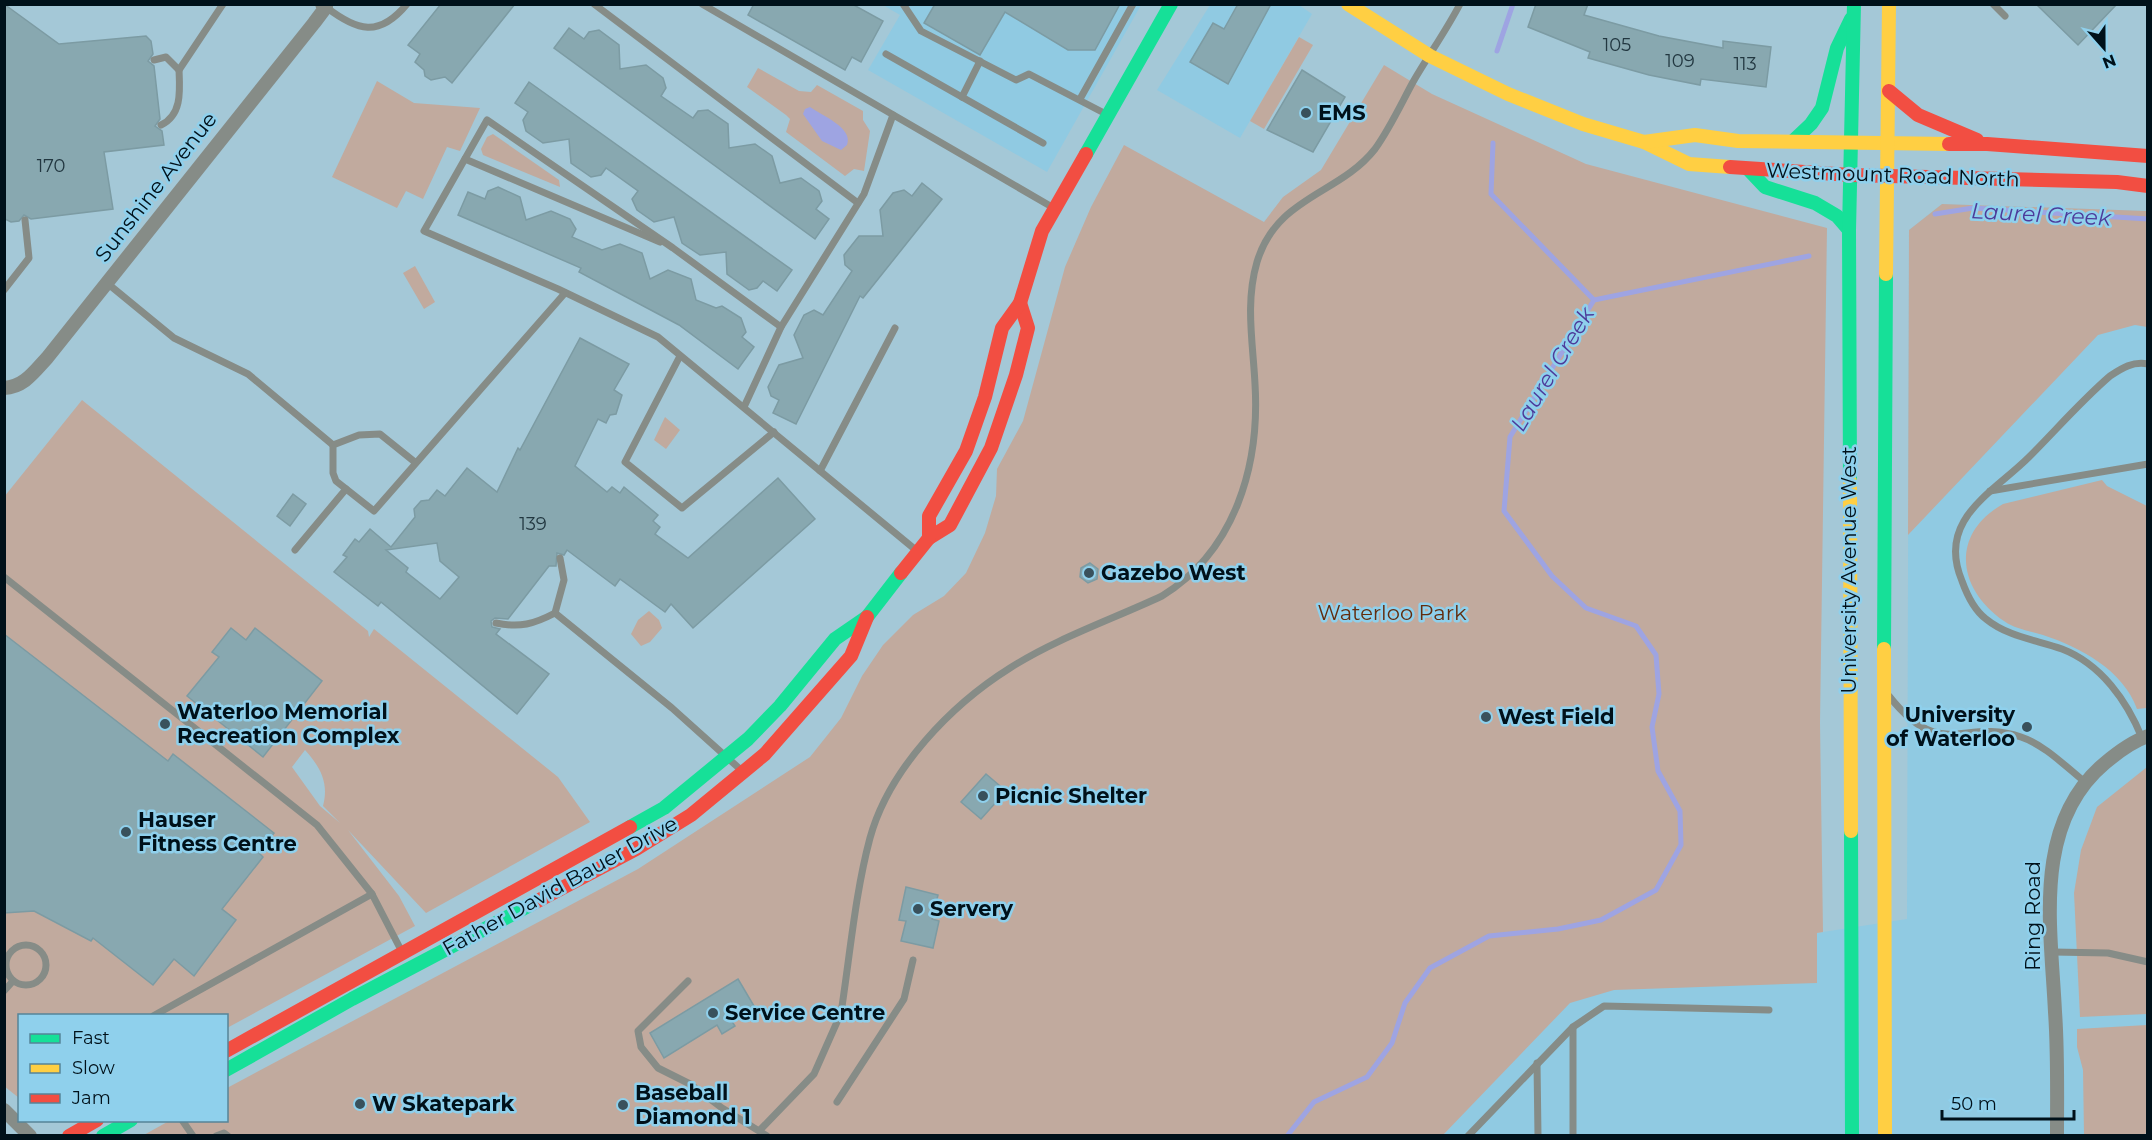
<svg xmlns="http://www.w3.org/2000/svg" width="2152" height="1140" font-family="Montserrat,sans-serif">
<rect width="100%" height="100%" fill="#a4c8d7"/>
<!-- built -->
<g fill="#90cae2">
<path d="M883 5H1141L1047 172 868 70 900 15Z"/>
<path d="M1210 5H1299L1312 14 1240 138 1157 90Z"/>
<path d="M1942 204 2147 211V1135L1443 1136 1570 985 1823 932 1907 919 1909 230Z"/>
</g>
<!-- green -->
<g fill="#c1aa9e" fill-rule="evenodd">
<path d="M1299 37 1313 45 1264 129 1250 121Z"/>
<path d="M1384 65 1432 94 1586 164 1827 228 1820 723 1823 932 1817 933V983L1614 990 1570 1003 1443 1135 142 1136 169 1121 226 1120 227 1088 638 869 810 757 841 718 862 676 883 645 913 615 944 596 966 573 985 533 996 496 997 469 1023 421 1065 267 1091 207 1124 145 1264 222 1283 197 1321 170Z"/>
<path d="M758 68 799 91 811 92 817 85 863 111V120L870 131 864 171 854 169 845 176 786 132 790 119 786 115 747 87Z"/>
<path d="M377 81 414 103 480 108 460 151 447 147 423 199 406 191 397 208 332 177Z"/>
<path d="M493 134 559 180 560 187 483 155 481 149 487 137Z"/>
<path d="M1942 204 2147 211V327L2135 325 2098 335 1908 535 1909 230Z"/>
<path d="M415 266 435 302 424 309 403 273Z"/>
<path d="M82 400 368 631 369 637 374 629 558 777 590 822 426 913 348 830 399 896 415 926 227 1028 226 1016H20L19 1098 4 1086V497ZM305 750C321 768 329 783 323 806L340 823 320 806 292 767Z"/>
<path d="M665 417 680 430 666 449 654 440Z"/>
<path d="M2102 480 2107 486 2147 506V708L2137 709C2123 670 2080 647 2043 635 2030 631 2015 629 2004 621 1957 589 1950 534 2003 504Z"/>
<path d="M649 611 659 620 662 628 650 642 641 646 631 634 638 620Z"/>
<path d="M2147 767V1014L2080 1017 2074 893 2081 850 2097 807Z"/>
<path d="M2147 1025 2148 1128 2145 1135H2084L2083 1070 2077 1047V1029Z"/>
</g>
<!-- water -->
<path fill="#9ea4e2" d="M810 107C821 115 854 128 847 145L841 150 822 141 803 114 805 109Z"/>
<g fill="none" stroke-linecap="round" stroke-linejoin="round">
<!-- stream -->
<g stroke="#9ea4e2" stroke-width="5">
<path d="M1497 51 1513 4"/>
<path d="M1493 143 1491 194 1594 300"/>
<path d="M1935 214 1973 208 2148 219"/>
<path d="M1287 1136 1314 1102 1367 1077 1392 1043 1405 1003 1430 968 1489 936 1558 929 1601 920 1656 890 1681 845 1680 811 1658 771 1652 727 1659 694 1656 655 1636 626 1586 608 1552 576 1504 511 1510 437 1594 300 1809 256"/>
</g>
</g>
<!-- building -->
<g fill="#88a8b0" stroke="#7c9ba3" stroke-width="1.5" fill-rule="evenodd">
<path d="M4 4 59 44 146 36 151 41 153 54 148 61 154 66 160 119 155 126 162 131 164 145 104 152 113 209 31 219 24 215 19 221 11 222 5 219Z"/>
<path d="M441 4H515L452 83 445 77 431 80 425 76 424 70 415 62 420 54 408 45Z"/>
<path d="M754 4H852L883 21 861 62 852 57 845 70 748 15Z"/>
<path d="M935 4H1120L1095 50H1068L1005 12 980 55 924 23Z"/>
<path d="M1238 4H1271L1228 84 1190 62 1213 23 1224 29Z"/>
<path d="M1536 4H1588L1584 15 1659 36 1723 48V41L1771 47 1766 87 1701 79 1700 85 1649 75 1588 58 1590 52 1528 27Z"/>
<path d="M2036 4H2117L2078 45Z"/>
<path d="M569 28 584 39 589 32 599 30 619 45 620 69 646 65 663 78 666 88 661 96 693 118 698 111 708 110 728 124 729 148 755 144 772 156 780 183 801 178 819 191 822 201 816 209 829 219 815 239 554 48Z"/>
<path d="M1302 70 1345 97 1313 152 1267 130Z"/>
<path d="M529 82 792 270 777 291 763 281 757 288 749 290 727 274 726 252 700 255 682 243 674 217 654 222 637 210 632 199 638 191 606 168 601 175 591 177 571 163 569 139 543 143 526 131 523 120 528 112 515 103Z"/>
<path d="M922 183 942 199 863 298 860 296 796 424 773 413 779 400 771 396 768 387 779 365 803 358 794 335 804 315 814 310 823 315 852 271 845 265 844 255 859 236H883L880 210 893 193 904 190 912 196Z"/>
<path d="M498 187 520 197 526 220 551 211 570 219 576 229 572 237 602 250 620 244 642 253 650 279 668 270 691 279 696 300 716 308 722 306 741 318 746 332 742 337 754 347 738 369 679 325 579 272 581 268 458 215 468 192 485 199 488 191Z"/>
<path d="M580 338 629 364 614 390 622 395 616 414 610 415 606 423 598 419 575 466 607 492 612 487 620 493 624 487 658 515 653 521 660 527 655 534 688 558 778 478 815 519 693 628 671 604 665 612 620 579 615 586 567 550 564 555 557 553 556 566H549L508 619 495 618 491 621 492 627 500 629 496 634 549 674 517 714 381 602 378 606 334 572 347 557 343 555 355 539 359 542 370 529 391 547 415 517 414 509 421 501 429 500 437 490 445 496 467 468 497 492 518 448 520 450ZM437 543 440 561 459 577 440 599 406 572 408 568 386 550Z"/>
<path d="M293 494 306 504 290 526 277 516Z"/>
<path d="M1090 563 1098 569 1097 579 1088 583 1080 577 1081 568Z"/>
<path d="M231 628 246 640 255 628 322 681 263 757 187 696 219 657 212 652Z"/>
<path d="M4 634 168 761 173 754 274 833 258 852 263 857 222 909 236 920 194 976 174 959 153 985 93 938 91 941 34 911 4 913Z"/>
<path d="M986 774 1006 791 981 819 961 802Z"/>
<path d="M906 887 938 895 932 919 939 921 933 948 901 941 906 921 899 920Z"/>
<path d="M738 979 754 1006 731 1020 735 1026 722 1034 717 1025 664 1058 650 1033Z"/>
</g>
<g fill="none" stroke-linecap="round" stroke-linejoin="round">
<!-- lane -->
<g stroke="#868c87" stroke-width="7">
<path d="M594 4 858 203"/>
<path d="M702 4 1052 207"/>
<path d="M903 4 921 31 1016 80 1029 74 1106 114"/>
<path d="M1993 4 2005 16"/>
<path d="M326 7C357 31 379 38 407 4"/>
<path d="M886 54 1043 143"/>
<path d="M154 60 166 57 179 70 223 4"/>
<path d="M962 97 980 61"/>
<path d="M1080 99 1133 4"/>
<path d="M161 125C182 115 180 91 179 70"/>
<path d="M465 159 660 242"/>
<path d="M107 283 174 338 248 374 333 445"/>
<path d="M4 290 29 258 25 220"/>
<path d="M781 327 673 248 487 120 424 231 558 289 658 337 917 551"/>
<path d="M680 356 625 462 682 508 774 432"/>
<path d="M744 407 781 327 864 194 893 115"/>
<path d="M416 463 380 434 359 435 333 445V473L336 481 374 511 565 293"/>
<path d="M820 471 895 328"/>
<path d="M1990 491 2148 464"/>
<path d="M295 550 346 489"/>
<path d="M4 577 317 825 372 894 402 952"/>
<path d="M555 613 672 708 741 770"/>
<path d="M496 623C520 628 534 624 555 613L564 580 560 558"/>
<path d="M1889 696C1942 763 1962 717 2021 737 2045 745 2066 767 2085 782"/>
<path d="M2142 738C2127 701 2101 664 2062 649 2037 640 2008 637 1986 619 1974 610 1967 595 1962 581 1936 519 1993 493 2029 457 2056 430 2081 401 2110 376 2122 368 2133 361 2148 364"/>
<circle cx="26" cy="965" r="20"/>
<path d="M2053 952 2108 953 2148 962"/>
<path d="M688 981 638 1031 641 1047 658 1068 690 1084 722 1108 767 1136"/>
<path d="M4 991 13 981"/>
<path d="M153 1016 372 894"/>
<path d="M1573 1027V1136"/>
<path d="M1537 1063 1538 1136"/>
<path d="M837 1102 904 999 913 960"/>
<path d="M182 1120 193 1136"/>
<path d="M760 1130 814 1074 841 1013C850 955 855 894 870 838 889 769 951 705 1010 668 1055 639 1113 619 1162 596 1235 551 1260 466 1255 384 1253 343 1245 303 1257 262 1277 196 1339 195 1375 149 1390 128 1401 104 1413 82 1428 56 1446 31 1460 4"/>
<path d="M216 1136 224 1133 228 1136"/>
<path d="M1468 1136 1573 1027 1604 1006 1769 1010"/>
</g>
<!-- street -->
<g stroke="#868c87" stroke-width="14">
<path d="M4 388C24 387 34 372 47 358L314 23 326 7 322 4"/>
<path d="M4 1110 30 1136"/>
<path d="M2057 1136C2057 1094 2058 1053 2055 1012 2051 927 2032 824 2105 763 2118 752 2131 742 2148 736"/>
</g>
<!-- fast -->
<g stroke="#16e098" stroke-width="14">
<path d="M1793 141 1811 124 1822 108 1837 48 1851 19"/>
<path d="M1086 154 1171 4"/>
<path d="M1748 169 1765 187 1815 203 1837 216 1849 230"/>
<path d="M1850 481 1849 230 1854 4"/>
<path d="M1884 649 1886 274"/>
<path d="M630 827 664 808 748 739 780 706 835 639 867 617 901 573"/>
<path d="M1851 831 1852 1136"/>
<path d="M226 1070 352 999 530 905"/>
<path d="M103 1136 131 1120"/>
</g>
<!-- slow -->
<g stroke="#ffcf43" stroke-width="14">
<path d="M1348 4 1430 56 1508 94 1583 124 1644 142 1689 164 1730 167"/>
<path d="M1644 142 1695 135 1738 141 1949 144"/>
<path d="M1886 274 1889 4"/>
<path d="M1850 481 1851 831"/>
<path d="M1884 649 1885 1136"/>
</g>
<!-- jam -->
<g stroke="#f24e42" stroke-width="14">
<path d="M1889 91 1918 115 1977 140"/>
<path d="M1949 144H1987L2148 156"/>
<path d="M1730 167 1851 175 2117 182 2148 186"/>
<path d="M929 538 950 525 991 448 1016 375 1028 328 1020 303"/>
<path d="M901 573 929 538V516L966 451 985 397 1002 328 1020 303 1042 231 1086 154"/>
<path d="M530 905 636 849 691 815 765 754 851 656 867 617"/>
<path d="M226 1051 630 827"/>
<path d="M69 1136 97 1120"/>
</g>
</g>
<!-- markers -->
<g fill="#39515c" stroke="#8fd0ec" stroke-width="2">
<circle cx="1306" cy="113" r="6"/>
<circle cx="1089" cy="573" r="6"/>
<circle cx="1486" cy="717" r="6"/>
<circle cx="165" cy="724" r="6"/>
<circle cx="2027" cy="727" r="6"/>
<circle cx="983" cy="796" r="6"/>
<circle cx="126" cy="832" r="6"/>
<circle cx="918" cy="909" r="6"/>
<circle cx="713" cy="1013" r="6"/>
<circle cx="360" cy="1104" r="6"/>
<circle cx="623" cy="1105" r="6"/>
</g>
<g text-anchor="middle" stroke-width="5" stroke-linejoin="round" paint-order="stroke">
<!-- number labels -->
<g font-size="18" fill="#223740">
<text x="1617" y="51">105</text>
<text x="1680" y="67">109</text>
<text x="1745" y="70">113</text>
<text x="51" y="172">170</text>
<text x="533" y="530">139</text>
</g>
<!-- poi labels -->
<g font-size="21" font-weight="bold" fill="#00111a" stroke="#8fd0ec" text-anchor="start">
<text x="1318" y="120">EMS</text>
<text x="1101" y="580">Gazebo West</text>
<text x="177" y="719">Waterloo Memorial<tspan x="177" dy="24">Recreation Complex</tspan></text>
<text x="2015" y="722" text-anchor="end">University<tspan x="2015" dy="24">of Waterloo</tspan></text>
<text x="1498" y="724">West Field</text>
<text x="995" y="803">Picnic Shelter</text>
<text x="138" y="827">Hauser<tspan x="138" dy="24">Fitness Centre</tspan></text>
<text x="930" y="916">Servery</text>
<text x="725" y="1020">Service Centre</text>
<text x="635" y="1100">Baseball<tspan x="635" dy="24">Diamond 1</tspan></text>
<text x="372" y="1111">W Skatepark</text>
</g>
<!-- street labels -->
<g font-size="21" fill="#00111a" stroke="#8fd0ec">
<text transform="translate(1893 175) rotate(2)" y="7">Westmount Road North</text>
<text transform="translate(156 187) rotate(-52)" y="7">Sunshine Avenue</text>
<text transform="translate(1849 570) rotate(-90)" y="7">University Avenue West</text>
<text transform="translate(560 886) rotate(-29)" y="7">Father David Bauer Drive</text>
<text transform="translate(2033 916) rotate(-90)" y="7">Ring Road</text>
</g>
<!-- park labels -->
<g font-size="21" fill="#632c0d" stroke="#8fd0ec">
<text x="1392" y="620">Waterloo Park</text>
</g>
<!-- water labels -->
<g font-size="22" font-style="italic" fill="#4d3b9a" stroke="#8fd0ec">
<text transform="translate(2041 214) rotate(3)" y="8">Laurel Creek</text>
<text transform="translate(1552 369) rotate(-59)" y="8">Laurel Creek</text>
</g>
</g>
<!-- border -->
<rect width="2152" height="1140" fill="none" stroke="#00111a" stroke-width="12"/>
<!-- legend -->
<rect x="18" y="1014" width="210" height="108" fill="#8fd0ec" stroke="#568498" stroke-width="1.5"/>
<rect x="30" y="1034" width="30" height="9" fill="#16e098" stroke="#568498" stroke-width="1.5"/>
<text x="72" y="1044" font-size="18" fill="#00111a">Fast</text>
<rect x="30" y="1064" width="30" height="9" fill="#ffcf43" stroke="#568498" stroke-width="1.5"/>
<text x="72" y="1074" font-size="18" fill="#00111a">Slow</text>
<rect x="30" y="1094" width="30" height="9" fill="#f24e42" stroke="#568498" stroke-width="1.5"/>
<text x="72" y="1104" font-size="18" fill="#00111a">Jam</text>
<!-- north arrow -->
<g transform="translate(2104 48) rotate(159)" stroke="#8fd0ec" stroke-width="4.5" paint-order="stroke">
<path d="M0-4.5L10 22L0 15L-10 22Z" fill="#00111a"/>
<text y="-9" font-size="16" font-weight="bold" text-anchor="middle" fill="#00111a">N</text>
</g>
<!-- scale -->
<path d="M1942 1110v9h132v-9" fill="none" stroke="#00111a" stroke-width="3"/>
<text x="1951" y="1110" font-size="18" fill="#00111a" stroke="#8fd0ec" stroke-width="4.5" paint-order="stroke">50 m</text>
</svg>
